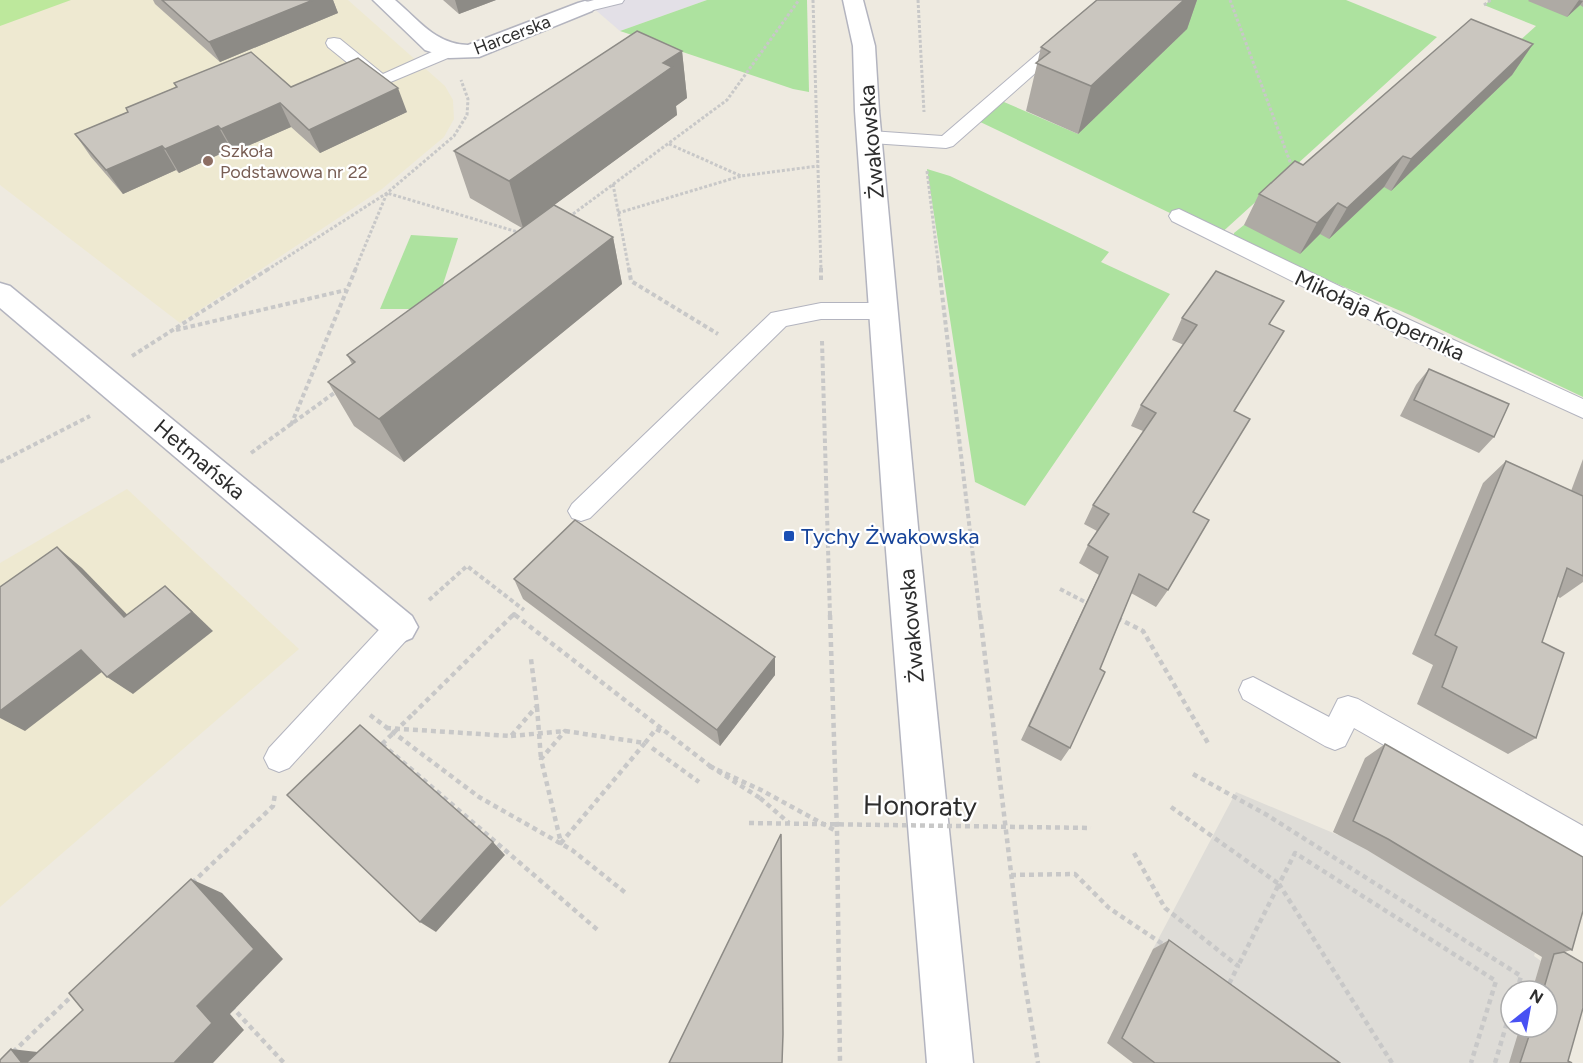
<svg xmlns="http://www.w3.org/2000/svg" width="1583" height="1063" font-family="Figtree,sans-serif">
<rect width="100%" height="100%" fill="#eeeae0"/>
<!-- industrial -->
<path fill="#e3e0e7" d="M584 0H707L620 31Z"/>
<!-- education -->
<g fill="#eee9d1">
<path d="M0 0H348L445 86 453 100 454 119 444 137 382 189 180 323 0 185Z"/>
<path d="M127 489 299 649 0 907V563Z"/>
</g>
<!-- green -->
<g fill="#ade29f">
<path d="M707 0H807L809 92 793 89 620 31Z"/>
<path d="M1151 0H1346L1437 37 1218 236 974 119 997 99 1078 134Z"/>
<path d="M1491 0H1583V397L1410 315 1234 240V233L1244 225 1495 63 1536 26 1484 5Z"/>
<path d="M927 169 950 176 1109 252 1101 262 1170 294 1025 506 975 482Z"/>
<path d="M411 235 458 238 435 309H380Z"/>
</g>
<!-- pitch -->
<path fill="#bde89c" d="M0 0H71L0 26Z"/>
<!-- plaza -->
<path fill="#dedcd7" d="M1236 792 1338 835 1340 833 1535 953 1534 956 1541 961 1532 991H1511V1027H1522L1509 1063H1309L1153 949Z"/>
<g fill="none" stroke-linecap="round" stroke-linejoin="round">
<defs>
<g id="lane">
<path d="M594 0H624L622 3 585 12 577 7 579 4Z"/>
<path d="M1100 0H1118L953 146 946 148 871 143 864 141 862 137 864 133 871 131 942 136Z"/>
<path d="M334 38 340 39 383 74 443 47H455L458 51 455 55 381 86 375 85 328 47 326 43 328 39Z"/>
<path d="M1179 209 1410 320 1583 399V418L1394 332 1172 221 1169 216 1172 211Z"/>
<path d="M821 303H884L892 306 895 311 892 316 884 319H821L786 326 590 518 581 521 572 518 568 511 572 504 771 313Z"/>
<path d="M400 615 410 618 414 627 410 636 289 768 279 772 269 768 264 758 269 748 390 618Z"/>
<path d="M1253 677 1329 717 1338 699 1348 696 1358 699 1583 826V858L1354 728 1345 746 1335 750 1325 746 1243 699 1239 690 1243 681Z"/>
</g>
<g id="street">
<path d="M373 0H395C420 21 435 44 468 45L578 3 585 1 592 3 596 7 592 11 479 57 449 58 425 50Z"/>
<path d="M0 283 10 286 412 616 418 627 412 638 400 643 388 638 0 308Z"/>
</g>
<path id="secondary" d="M843 0H863L875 46 879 111 919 538 973 1063H927L885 538 855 111 853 46Z"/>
</defs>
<!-- lane casing -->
<use href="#lane" stroke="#b3b4bf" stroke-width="2"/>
<!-- street casing -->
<use href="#street" stroke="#b3b4bf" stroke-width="3"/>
<!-- secondary casing -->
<use href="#secondary" stroke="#b3b4bf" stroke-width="3"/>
<!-- path-far2 -->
<g stroke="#c8c8c8" stroke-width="3" stroke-dasharray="3 2" stroke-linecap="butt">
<path d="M813 0 821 270"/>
<path d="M918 0 924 112"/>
<path d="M1230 0 1292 167"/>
<path d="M1484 5 1491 0"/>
<path d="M669 144 741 176 818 166"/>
<path d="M927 171 939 270"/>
<path d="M613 184 629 270"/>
<path d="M618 213 741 176"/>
<path d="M569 217 727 100 799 0"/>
<path d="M267 270 387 193 454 136 467 115 468 99 461 80"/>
<path d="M355 270 387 193 521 233"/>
</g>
<!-- path-far1 -->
<g stroke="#c8c8c8" stroke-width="4" stroke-dasharray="4.5 3" stroke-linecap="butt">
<path d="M629 268 631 281 718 334"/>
<path d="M821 268V280"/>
<path d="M939 268 980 616"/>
<path d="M176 330 346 290"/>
<path d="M822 341 830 616"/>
<path d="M132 356 270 268"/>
<path d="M291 425 356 268"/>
<path d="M251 453 337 391"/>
<path d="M0 462 90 416"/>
<path d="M1060 589 1089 604"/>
<path d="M429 600 467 566 524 610"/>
<path d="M512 616 514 614 517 616"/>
</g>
<!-- path -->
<g stroke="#c8c8c8" stroke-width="4.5" stroke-dasharray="5 4" stroke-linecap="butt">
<path d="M515 615 710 766"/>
<path d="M830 615 837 831 840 1063"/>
<path d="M980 615 1023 972 1038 1063"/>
<path d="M1117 618 1143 631 1208 743"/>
<path d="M537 707 541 759"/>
<path d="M413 714 513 615"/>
<path d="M370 715 479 797 572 850 627 894"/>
<path d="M386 728 511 736 537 706 531 659"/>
<path d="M565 731 645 743 561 843 541 759Z"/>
<path d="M511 736 565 731"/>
<path d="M645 743 656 729 662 732"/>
<path d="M382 744 600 932"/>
<path d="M652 748 699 782"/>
<path d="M709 766 761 790 836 831"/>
<path d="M1193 774 1267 815 1521 976 1517 991"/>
<path d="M760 798 789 823"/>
<path d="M1171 807 1279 884 1238 966"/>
<path d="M1134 853 1165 908 1238 966 1228 986"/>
<path d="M1011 875 1075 874 1109 908 1167 947"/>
<path d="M192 883 273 806 275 794"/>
<path d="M231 1006 284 1063"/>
<path d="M13 1052 75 993"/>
<path d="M1392 1063 1279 884 1295 853 1496 981 1471 1063"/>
<path d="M1495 1063 1511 1009"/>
</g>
<!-- lane -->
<use href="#lane" fill="#fff" fill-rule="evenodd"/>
<!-- street -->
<use href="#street" fill="#fff" fill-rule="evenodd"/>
<!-- secondary -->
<use href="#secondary" fill="#fff" fill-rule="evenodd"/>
<!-- path-bridge -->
<g stroke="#c8c8c8" stroke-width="4.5" stroke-dasharray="5 4" stroke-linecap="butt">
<path d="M382 744 413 714"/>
<path d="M710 766 760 798"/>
<path d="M749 823 1091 828"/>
</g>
</g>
<!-- wall -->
<g fill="#aeaaa4">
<path d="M153 0H333L338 13 220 62 155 4Z"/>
<path d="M443 0H496L459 14Z"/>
<path d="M1097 0H1197L1187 29 1078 134 1026 111 1041 47Z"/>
<path d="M1529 0H1583V7L1580 5 1567 17 1528 1Z"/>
<path d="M1533 44 1512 75 1391 191 1384 187 1329 239 1320 234 1300 254 1244 225 1259 194 1303 165Z"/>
<path d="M682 51 687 98 676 106 677 115 554 205 613 237 622 284 404 462 354 426 328 382 352 364 347 355 522 228 470 198 454 151Z"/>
<path d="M174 83 291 87 407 112 320 153 291 127 234 152 231 149 179 173 176 170 123 194 91 157 75 134 128 112 126 108 176 87Z"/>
<path d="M1182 318 1270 324 1193 512 1168 590 1156 607 1131 593 1100 669 1070 748 1061 761 1021 740 1099 575 1079 563 1088 545 1097 531 1084 524 1093 505 1143 431 1131 426 1141 405 1184 345 1172 340Z"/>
<path d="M1429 369 1494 437 1479 453 1400 416 1416 385Z"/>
<path d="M1583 459V582L1560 598 1557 596 1542 642 1536 738 1508 754 1417 704 1433 665 1412 654 1483 483 1506 461 1571 491Z"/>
<path d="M514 579 775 675 720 746 523 599Z"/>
<path d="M1385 744 1572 950 1564 952 1568 1061 1572 1063H1509L1520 1027H1547V991H1532L1542 957 1367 850 1333 832 1365 758Z"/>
<path d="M1169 940 1340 1063H1133L1107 1043 1153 949Z"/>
</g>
<!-- shaded-wall -->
<g fill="#8d8b86">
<path d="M313 0H333L338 13 220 62 209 42Z"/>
<path d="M455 0H496L459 14Z"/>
<path d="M1184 0H1197L1187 29 1078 134 1091 86Z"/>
<path d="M1579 0 1583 1 1580 5 1567 17Z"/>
<path d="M1533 44 1512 75 1391 191 1411 159Z"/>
<path d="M682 51 687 98 676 106 677 115 523 228 509 181 663 63Z"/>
<path d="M398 88 407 112 320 153 309 130Z"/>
<path d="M280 103 291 127 234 152 221 129Z"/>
<path d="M218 126 231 149 179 173 165 149Z"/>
<path d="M162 146 176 170 123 194 106 170Z"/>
<path d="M1403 156 1384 187 1329 239 1347 208Z"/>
<path d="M1338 203 1320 234 1300 254 1317 223Z"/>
<path d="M613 237 622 284 404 462 379 419Z"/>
<path d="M57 547 82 568 148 636 124 617Z"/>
<path d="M165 586 187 606 213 631 133 694 107 677Z"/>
<path d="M81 650 107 668 25 731 0 718V711Z"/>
<path d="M775 657V675L720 746 717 730Z"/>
<path d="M493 842 505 855 436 932 420 922Z"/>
<path d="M191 879 222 893 283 959 230 1014 244 1030 213 1063H174L197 1006Z"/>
<path d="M11 1049 55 1054 62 1063H22Z"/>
</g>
<!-- building -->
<g fill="#cac6bf" stroke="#8d8b86" stroke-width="1.5">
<path d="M162 0H313L209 42Z"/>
<path d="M1097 0H1184L1091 86 1036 63 1050 52 1041 47Z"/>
<path d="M1471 19 1533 44 1411 159 1403 156 1347 208 1338 203 1317 223 1259 194 1295 161 1303 165Z"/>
<path d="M637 31 682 51 663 63 672 67 509 181 454 151Z"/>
<path d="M251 52 291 87 358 58 398 88 309 130 280 103 221 129 218 126 165 149 162 146 106 170 75 134 128 112 126 108 177 87 174 83Z"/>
<path d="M554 205 613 237 379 419 328 382 355 362 347 355Z"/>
<path d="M1216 271 1284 301 1269 324 1284 331 1234 411 1250 419 1193 512 1209 520 1168 590 1139 574 1100 669 1105 672 1070 748 1029 726 1108 557 1088 545 1109 514 1093 505 1156 413 1141 405 1197 325 1182 318Z"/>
<path d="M1429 369 1509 404 1494 437 1414 400Z"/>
<path d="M1506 461 1583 496V576L1567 568 1542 642 1564 653 1536 738 1442 687 1457 647 1435 635Z"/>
<path d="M575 520 775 657 717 730 514 579Z"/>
<path d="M57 547 124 617 165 586 192 612 107 677 81 650 0 711V587Z"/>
<path d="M360 725 493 842 420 922 287 795Z"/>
<path d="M1385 744 1583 857V911L1572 950 1388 839 1353 821Z"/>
<path d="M781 834 783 1034 782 1063H669Z"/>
<path d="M191 879 254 949 197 1006 212 1023 174 1063H26L83 1010 69 993Z"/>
<path d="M1169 940 1340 1063H1155L1122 1038Z"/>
<path d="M1564 952 1583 963V1008L1568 1061 1572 1063H1520L1532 1027H1547V991H1543L1554 954Z"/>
<path d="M11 1049 22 1063H0V1060Z"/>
</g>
<!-- markers -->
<circle fill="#8d6e63" stroke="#fff" stroke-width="2" cx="208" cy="161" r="6"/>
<rect fill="#1a4fb4" stroke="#fff" stroke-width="2" x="783" y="530" width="12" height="12" rx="3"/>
<g text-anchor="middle" stroke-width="4.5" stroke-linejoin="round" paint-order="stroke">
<!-- far-street labels -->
<g font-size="18" fill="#2d2d2d" stroke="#fff">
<text transform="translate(512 35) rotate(-21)" y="6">Harcerska</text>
</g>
<!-- far-education labels -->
<g font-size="18" fill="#785e54" stroke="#fff" text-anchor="start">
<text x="220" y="157">Szkoła<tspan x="220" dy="21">Podstawowa nr 22</tspan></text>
</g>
<!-- street labels -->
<g font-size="22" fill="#2d2d2d" stroke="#fff">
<text transform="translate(871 142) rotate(-95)" y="8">Żwakowska</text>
<text transform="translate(1380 315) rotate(25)" y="8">Mikołaja Kopernika</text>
<text transform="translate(200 459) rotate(40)" y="8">Hetmańska</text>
<text transform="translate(911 626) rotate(-95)" y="8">Żwakowska</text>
</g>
<!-- transit labels -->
<g font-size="22" fill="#164399" stroke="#fff" text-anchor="start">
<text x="801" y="544">Tychy Żwakowska</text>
</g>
<!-- near-street labels -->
<g font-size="27" fill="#2d2d2d" stroke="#fff">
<text transform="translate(920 806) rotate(1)" y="9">Honoraty</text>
</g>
</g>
<!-- north arrow -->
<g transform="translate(1529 1009) rotate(31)"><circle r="28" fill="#ffffff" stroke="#ababab" stroke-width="1.5"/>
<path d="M0-4.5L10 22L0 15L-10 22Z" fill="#4851f3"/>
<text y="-9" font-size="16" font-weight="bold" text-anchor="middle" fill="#2d2d2d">N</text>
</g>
</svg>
